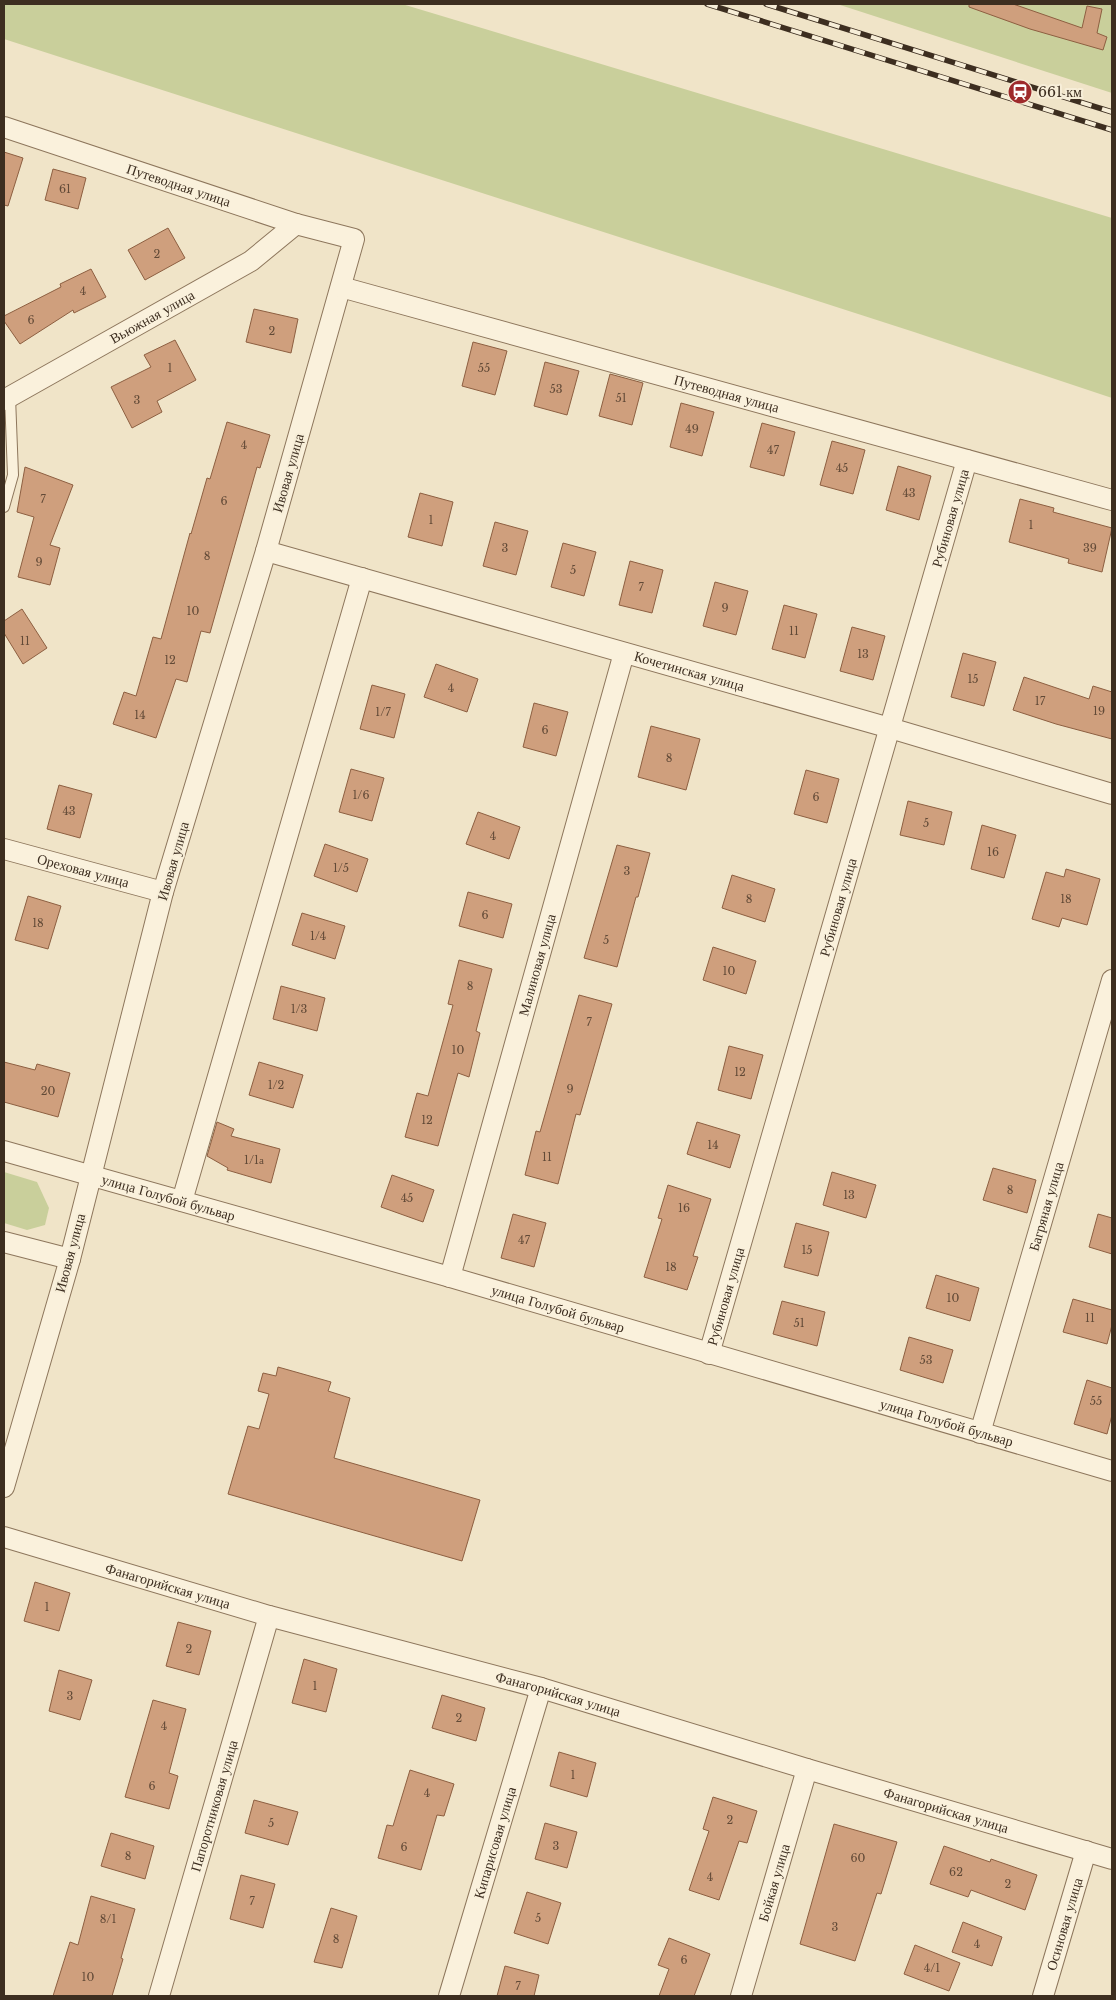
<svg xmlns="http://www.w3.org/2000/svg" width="1116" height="2000" font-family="'Libre Baskerville',serif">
<rect width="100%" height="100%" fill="#f0e4c8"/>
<!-- green -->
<g fill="#c9cf9b">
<path d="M4 4H402L1112 218V398L914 332 4 39Z"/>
<path d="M837 4H1112V93Z"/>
<path d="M4 1172 37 1182 49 1208 45 1225 27 1230 4 1223Z"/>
</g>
<!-- building -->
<g fill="#cf9f7d" stroke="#8d5f41">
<path d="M969 4H1013L1082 28 1087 6 1102 9 1097 33 1107 37 1103 50 1030 29 969 7Z"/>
<path d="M4 152 23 158 8 206 4 205Z"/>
<path d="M53 169 86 178 78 209 45 200Z"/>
<path d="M168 228 185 258 145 280 128 250Z"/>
<path d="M91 269 106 297 74 313 73 310 20 344 4 321V316L61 287 60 284Z"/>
<path d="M254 309 298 319 291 353 246 342Z"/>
<path d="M175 340 196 380 157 401 162 412 132 428 111 387 151 367 144 355Z"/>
<path d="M473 342 507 351 495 395 462 386Z"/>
<path d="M545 362 579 371 567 415 534 406Z"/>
<path d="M610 374 643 383 632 425 599 416Z"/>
<path d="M681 403 714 412 702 456 670 447Z"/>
<path d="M227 422 270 435 260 468 257 467 210 633 201 631 187 682 176 679 156 738 113 724 124 692 136 696 153 637 161 639 190 533 191 534 207 478 210 479Z"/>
<path d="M762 423 795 432 784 476 750 467Z"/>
<path d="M832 441 865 450 853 494 820 485Z"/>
<path d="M898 466 931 476 919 520 886 510Z"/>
<path d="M25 467 73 485 50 545 60 548 50 585 18 577 34 517 17 512Z"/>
<path d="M420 493 453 502 442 546 408 537Z"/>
<path d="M1020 499 1054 508 1053 512 1112 528 1102 572 1068 563 1069 559 1009 542Z"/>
<path d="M495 522 528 531 516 575 483 566Z"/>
<path d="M563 543 596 552 584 596 551 587Z"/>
<path d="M630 561 663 570 652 613 619 605Z"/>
<path d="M715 582 748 591 736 635 703 626Z"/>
<path d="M784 605 817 614 805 658 772 649Z"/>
<path d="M22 609 47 648 23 664 4 633V621Z"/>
<path d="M852 627 885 636 873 680 840 671Z"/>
<path d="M963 653 996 662 984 706 951 697Z"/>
<path d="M436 664 478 679 467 712 424 697Z"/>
<path d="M1024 677 1089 699 1093 686 1112 692V739L1056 724 1013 710Z"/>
<path d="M372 685 405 694 394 738 360 729Z"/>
<path d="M534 703 568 712 556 756 523 747Z"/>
<path d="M651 726 700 739 686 790 638 777Z"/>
<path d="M351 769 384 778 372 821 339 812Z"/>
<path d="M806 770 839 779 827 823 794 814Z"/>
<path d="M59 785 92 794 80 838 47 829Z"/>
<path d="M908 801 952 812 944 845 900 835Z"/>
<path d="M478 812 520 827 509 859 466 844Z"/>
<path d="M982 825 1016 835 1004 878 971 869Z"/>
<path d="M325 844 368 859 357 892 314 876Z"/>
<path d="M617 845 650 853 638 897H636L617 967 584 958Z"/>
<path d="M1066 869 1100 879 1087 925 1062 918 1059 927 1032 919 1046 872 1064 877Z"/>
<path d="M732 875 775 889 765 922 722 908Z"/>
<path d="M468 892 512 904 503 938 459 926Z"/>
<path d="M28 896 61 906 48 949 15 940Z"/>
<path d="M302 913 345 926 335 959 292 945Z"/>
<path d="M713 947 756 961 746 994 703 980Z"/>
<path d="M459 960 492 969 476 1031 480 1033 469 1077 458 1073 438 1146 405 1137 417 1093 428 1096 453 1005 448 1004Z"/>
<path d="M281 986 325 998 317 1031 273 1019Z"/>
<path d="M579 995 612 1004 580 1115 576 1114 558 1184 525 1175 536 1131 540 1132Z"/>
<path d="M729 1046 763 1055 751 1099 718 1090Z"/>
<path d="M4 1062 35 1070 37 1064 70 1073 58 1117 4 1102Z"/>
<path d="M259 1062 303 1075 293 1108 249 1095Z"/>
<path d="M217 1122 234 1129 231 1136 280 1149 271 1183 227 1170 228 1168 207 1156Z"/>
<path d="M697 1122 740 1135 730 1168 687 1154Z"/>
<path d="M993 1168 1036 1180 1027 1213 983 1200Z"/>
<path d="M832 1172 876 1185 866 1218 823 1205Z"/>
<path d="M392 1175 434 1190 423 1222 381 1207Z"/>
<path d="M668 1185 711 1199 693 1256 698 1257 687 1290 644 1277 662 1219 658 1218Z"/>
<path d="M513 1214 546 1223 534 1267 501 1258Z"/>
<path d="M1098 1214 1112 1218V1254L1089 1247Z"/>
<path d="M796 1223 829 1232 818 1276 784 1267Z"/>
<path d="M936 1275 979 1288 970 1321 926 1308Z"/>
<path d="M1073 1299 1112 1310V1325L1107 1344 1063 1332Z"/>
<path d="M782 1301 825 1312 817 1346 773 1334Z"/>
<path d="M909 1337 953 1350 943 1383 900 1370Z"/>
<path d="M278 1367 331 1382 328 1391 350 1398 334 1458 480 1500 462 1561 228 1494 248 1426 259 1429 269 1394 258 1391 263 1373 276 1376Z"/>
<path d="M1087 1380 1112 1388V1415L1107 1434 1074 1424Z"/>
<path d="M35 1582 70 1593 59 1631 24 1621Z"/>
<path d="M178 1622 211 1631 199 1675 166 1666Z"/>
<path d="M304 1659 337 1669 326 1712 292 1703Z"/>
<path d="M59 1670 92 1680 80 1720 49 1711Z"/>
<path d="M442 1695 485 1708 476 1741 432 1728Z"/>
<path d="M153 1700 186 1709 169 1773 178 1776 169 1809 125 1797Z"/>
<path d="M559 1752 596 1763 587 1797 550 1786Z"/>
<path d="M410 1770 454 1784 444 1816 437 1815 421 1870 378 1858 387 1825 393 1826Z"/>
<path d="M713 1797 757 1811 747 1843 739 1841 719 1900 689 1890 709 1831 703 1829Z"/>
<path d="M254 1800 298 1812 288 1845 245 1833Z"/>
<path d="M545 1823 577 1832 567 1868 535 1859Z"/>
<path d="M834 1824 897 1842 881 1894 877 1893 855 1961 800 1944Z"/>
<path d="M111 1833 154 1846 145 1879 101 1866Z"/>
<path d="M944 1846 990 1862 991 1859 1037 1875 1025 1910 971 1890 968 1897 930 1884Z"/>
<path d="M241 1875 275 1884 263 1928 230 1919Z"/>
<path d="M527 1892 561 1903 548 1944 514 1933Z"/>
<path d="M91 1896 135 1909 121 1958 123 1959 112 1996H53L70 1942 78 1945Z"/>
<path d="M331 1908 357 1916 342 1968 314 1962Z"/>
<path d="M963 1922 1002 1937 992 1966 952 1952Z"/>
<path d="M669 1938 710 1954 694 1996H659L669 1969 658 1965Z"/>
<path d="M915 1945 960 1963 949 1991 904 1974Z"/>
<path d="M505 1966 539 1975 534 1996H497Z"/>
</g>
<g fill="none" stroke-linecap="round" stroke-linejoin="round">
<defs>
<path id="service" d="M4 507 13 475 10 397"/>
<g id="minor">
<path id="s1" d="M4 127 296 224 354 239 266 551 163 892 70 1259 4 1487"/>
<path id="s2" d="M341 287 1112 500"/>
<path id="s3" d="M4 400 251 261 296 224"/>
<path id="s4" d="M266 551 890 728 1112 794"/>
<path id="s5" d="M4 849 163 892"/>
<path id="s6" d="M4 1151 450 1277 1112 1471"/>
<path d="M182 1201 362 578"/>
<path d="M4 1242 70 1259"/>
<path id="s7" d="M450 1277 624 653"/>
<path id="s8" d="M709 1354 967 460"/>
<path id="s9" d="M980 1433 1112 980"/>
<path id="s10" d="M4 1537 269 1616 541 1688 807 1769 1112 1859"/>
<path id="s11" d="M159 1996 269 1616"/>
<path id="s12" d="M449 1996 541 1688"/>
<path id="s13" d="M741 1996 807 1769"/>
<path id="s14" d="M1043 1996 1086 1851"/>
</g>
</defs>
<!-- service casing -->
<use href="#service" stroke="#8d765c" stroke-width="12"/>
<!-- minor casing -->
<use href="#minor" stroke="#8d765c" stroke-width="22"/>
<!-- service -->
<use href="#service" stroke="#faf1dc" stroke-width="10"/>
<!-- minor -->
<use href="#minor" stroke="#faf1dc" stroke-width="20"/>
<defs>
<g id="rail">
<path d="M707 4 1112 130"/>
<path d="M766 4 1112 112"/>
</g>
</defs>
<!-- rail casing -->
<use href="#rail" stroke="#3d2e20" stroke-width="5.5"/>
<!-- rail -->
<use href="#rail" stroke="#f7eed8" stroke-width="4" stroke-dasharray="11" stroke-linecap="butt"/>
</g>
<!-- icons -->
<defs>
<symbol id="station-disc" viewBox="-11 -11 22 22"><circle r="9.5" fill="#9e2a2b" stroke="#f7eed8"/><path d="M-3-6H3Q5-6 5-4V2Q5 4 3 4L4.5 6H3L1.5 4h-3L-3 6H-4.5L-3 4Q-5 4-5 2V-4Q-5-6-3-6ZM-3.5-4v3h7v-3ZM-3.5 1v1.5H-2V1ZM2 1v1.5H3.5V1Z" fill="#fff"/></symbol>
</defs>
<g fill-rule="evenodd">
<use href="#station-disc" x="1006" y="78" width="28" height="28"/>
</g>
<g text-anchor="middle" stroke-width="4" stroke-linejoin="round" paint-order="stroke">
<!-- number labels -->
<g font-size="11" fill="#624a37">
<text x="65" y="193">61</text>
<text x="157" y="258">2</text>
<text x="83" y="295">4</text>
<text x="31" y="324">6</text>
<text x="272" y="335">2</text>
<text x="170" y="372">1</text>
<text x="484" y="372">55</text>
<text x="556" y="393">53</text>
<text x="621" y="402">51</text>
<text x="137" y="404">3</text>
<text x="692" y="433">49</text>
<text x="244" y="449">4</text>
<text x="773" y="454">47</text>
<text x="842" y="472">45</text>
<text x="909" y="497">43</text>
<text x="43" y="503">7</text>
<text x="224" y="505">6</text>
<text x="431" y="524">1</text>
<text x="1031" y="529">1</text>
<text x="505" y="552">3</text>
<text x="1090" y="552">39</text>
<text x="207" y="560">8</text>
<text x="39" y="566">9</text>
<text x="573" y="574">5</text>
<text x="641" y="591">7</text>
<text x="725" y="612">9</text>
<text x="193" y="615">10</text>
<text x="794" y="635">11</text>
<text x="25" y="645">11</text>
<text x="863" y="658">13</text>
<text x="170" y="664">12</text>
<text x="973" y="683">15</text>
<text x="451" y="692">4</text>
<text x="1040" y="705">17</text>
<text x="1099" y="715">19</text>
<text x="383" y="716">1/7</text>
<text x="140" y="719">14</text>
<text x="545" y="734">6</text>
<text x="669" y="762">8</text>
<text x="361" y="799">1/6</text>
<text x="816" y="801">6</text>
<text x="69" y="815">43</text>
<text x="926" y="827">5</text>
<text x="493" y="840">4</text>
<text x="993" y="856">16</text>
<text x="341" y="872">1/5</text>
<text x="627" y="875">3</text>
<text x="749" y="903">8</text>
<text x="1066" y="903">18</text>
<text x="485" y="919">6</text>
<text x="38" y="927">18</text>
<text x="318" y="940">1/4</text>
<text x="606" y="944">5</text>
<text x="729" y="975">10</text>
<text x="470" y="990">8</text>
<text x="299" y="1013">1/3</text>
<text x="589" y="1026">7</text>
<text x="458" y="1054">10</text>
<text x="740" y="1076">12</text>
<text x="276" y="1089">1/2</text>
<text x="570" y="1093">9</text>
<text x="48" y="1095">20</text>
<text x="427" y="1124">12</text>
<text x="713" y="1149">14</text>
<text x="547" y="1161">11</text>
<text x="254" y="1164">1/1а</text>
<text x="1010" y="1194">8</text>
<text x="849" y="1199">13</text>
<text x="407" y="1202">45</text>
<text x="684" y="1212">16</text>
<text x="524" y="1244">47</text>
<text x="807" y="1254">15</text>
<text x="671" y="1271">18</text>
<text x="953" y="1302">10</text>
<text x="1090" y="1322">11</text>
<text x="799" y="1327">51</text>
<text x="926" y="1364">53</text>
<text x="1096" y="1405">55</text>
<text x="47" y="1611">1</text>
<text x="189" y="1653">2</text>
<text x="315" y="1690">1</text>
<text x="70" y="1700">3</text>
<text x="459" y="1722">2</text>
<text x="164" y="1730">4</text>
<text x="573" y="1779">1</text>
<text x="152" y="1790">6</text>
<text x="427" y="1797">4</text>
<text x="730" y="1824">2</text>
<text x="271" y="1827">5</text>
<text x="556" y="1850">3</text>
<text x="404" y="1851">6</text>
<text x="128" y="1860">8</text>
<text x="858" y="1862">60</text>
<text x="956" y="1876">62</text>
<text x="710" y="1881">4</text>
<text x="1008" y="1888">2</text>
<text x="252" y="1905">7</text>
<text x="538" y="1922">5</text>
<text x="108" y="1923">8/1</text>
<text x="835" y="1931">3</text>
<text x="336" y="1943">8</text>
<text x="977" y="1948">4</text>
<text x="684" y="1964">6</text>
<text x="932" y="1972">4/1</text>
<text x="88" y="1981">10</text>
<text x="518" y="1990">7</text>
</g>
<!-- poi labels -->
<g font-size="14" fill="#3d2e20" stroke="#f7eed8" text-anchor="start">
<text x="1038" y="97">661 км</text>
</g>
<!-- street labels -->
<g font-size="14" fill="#3d2e20" stroke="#f7eed8">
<text dy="5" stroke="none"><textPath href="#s1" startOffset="184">Путеводная улица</textPath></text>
<text dy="5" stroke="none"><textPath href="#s3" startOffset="170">Вьюжная улица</textPath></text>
<text dy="5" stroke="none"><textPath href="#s2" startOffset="400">Путеводная улица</textPath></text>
<text transform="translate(288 473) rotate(-74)" y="5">Ивовая улица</text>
<text dy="5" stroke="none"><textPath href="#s8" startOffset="870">Рубиновая улица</textPath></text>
<text dy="5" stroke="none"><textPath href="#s4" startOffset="440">Кочетинская улица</textPath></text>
<text transform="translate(173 861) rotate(-74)" y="5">Ивовая улица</text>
<text dy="5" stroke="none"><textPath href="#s5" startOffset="82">Ореховая улица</textPath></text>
<text dy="5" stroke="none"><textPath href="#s8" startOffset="465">Рубиновая улица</textPath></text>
<text dy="5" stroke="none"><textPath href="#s7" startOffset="324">Малиновая улица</textPath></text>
<text dy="5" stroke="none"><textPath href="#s6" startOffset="171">улица Голубой бульвар</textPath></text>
<text dy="5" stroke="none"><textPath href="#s9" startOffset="236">Багряная улица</textPath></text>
<text transform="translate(70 1253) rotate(-75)" y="5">Ивовая улица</text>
<text dy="5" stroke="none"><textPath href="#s8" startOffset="60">Рубиновая улица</textPath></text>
<text dy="5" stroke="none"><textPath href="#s6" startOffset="576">улица Голубой бульвар</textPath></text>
<text dy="5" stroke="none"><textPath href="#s6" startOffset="981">улица Голубой бульвар</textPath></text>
<text dy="5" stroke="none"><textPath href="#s10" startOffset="171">Фанагорийская улица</textPath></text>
<text dy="5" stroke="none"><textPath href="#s10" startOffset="576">Фанагорийская улица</textPath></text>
<text dy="5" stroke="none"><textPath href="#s11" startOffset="198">Папоротниковая улица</textPath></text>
<text dy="5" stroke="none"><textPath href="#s10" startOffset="981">Фанагорийская улица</textPath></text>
<text dy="5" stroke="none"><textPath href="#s12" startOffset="160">Кипарисовая улица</textPath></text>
<text dy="5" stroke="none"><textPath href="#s13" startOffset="118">Бойкая улица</textPath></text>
<text dy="5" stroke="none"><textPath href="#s14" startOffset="75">Осиновая улица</textPath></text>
</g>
</g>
<!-- border -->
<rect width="1116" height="2000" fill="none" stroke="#3d2e20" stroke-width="10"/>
</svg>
